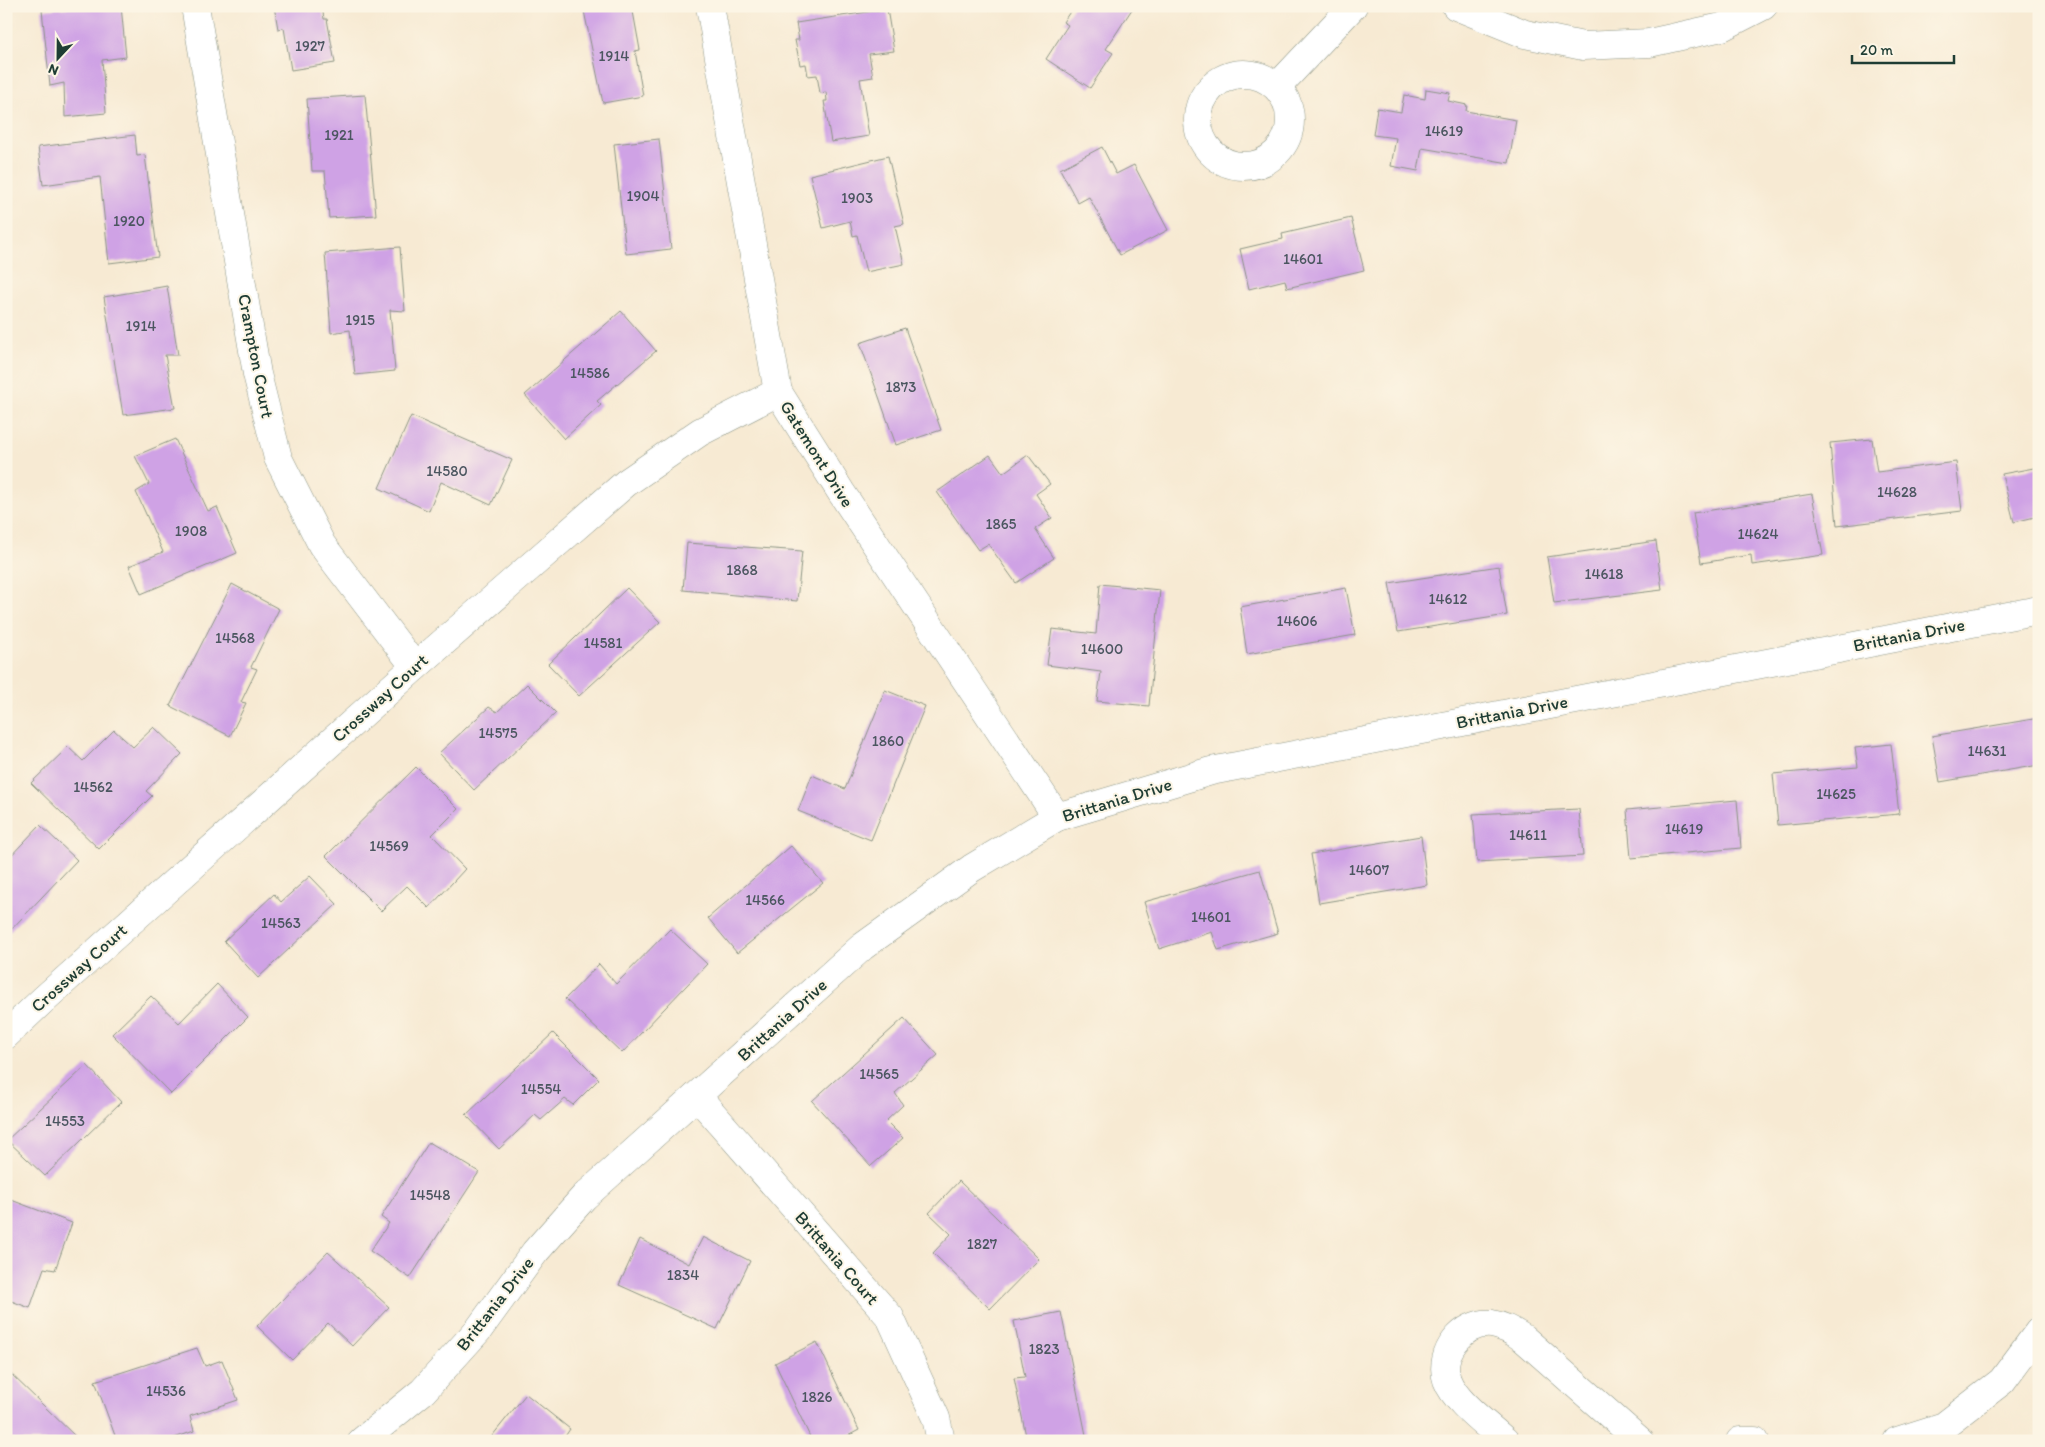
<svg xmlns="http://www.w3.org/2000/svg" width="2045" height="1447" font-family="Itim,sans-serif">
<rect width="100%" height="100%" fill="#fcf5e5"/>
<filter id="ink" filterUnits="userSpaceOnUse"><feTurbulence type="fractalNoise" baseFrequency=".02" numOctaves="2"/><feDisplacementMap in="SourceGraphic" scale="10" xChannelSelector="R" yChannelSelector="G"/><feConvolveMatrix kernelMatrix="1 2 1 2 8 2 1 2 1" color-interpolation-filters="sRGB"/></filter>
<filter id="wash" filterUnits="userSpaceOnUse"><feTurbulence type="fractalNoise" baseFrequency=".0096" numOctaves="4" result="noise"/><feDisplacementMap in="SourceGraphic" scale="20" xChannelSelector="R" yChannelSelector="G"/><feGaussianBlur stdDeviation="1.12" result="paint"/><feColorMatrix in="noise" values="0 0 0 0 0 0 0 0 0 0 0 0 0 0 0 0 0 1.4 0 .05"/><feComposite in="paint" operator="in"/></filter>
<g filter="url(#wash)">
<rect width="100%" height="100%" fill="#f7ead3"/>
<g id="blocks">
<!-- building -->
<g fill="#cfa2e5">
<path d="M92 6H121L126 57 102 60 106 113 65 117 64 83 50 86 42 10Z"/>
<path d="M274 6H322L324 19H327L335 63 291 70 284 28 278 29Z"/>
<path d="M583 6H632L640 50 635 51 643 96 603 103Z"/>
<path d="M1074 6H1134L1106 49 1113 53 1090 88 1046 59 1068 25 1063 22Z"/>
<path d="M887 9 894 51 869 54 873 77 860 79 869 136 831 142 824 101H827L826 92 820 93 817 75 808 76 806 64 800 65 795 40H799L796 23Z"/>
<path d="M1426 89 1450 93 1448 101 1467 105 1466 111 1516 120 1509 163 1422 148 1418 171 1391 166 1396 138 1373 135 1377 108 1401 112 1404 95 1425 99Z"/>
<path d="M365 95 376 215 329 218 325 171H312L307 99Z"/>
<path d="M135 135 137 156 145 155 158 257 109 263 100 177 43 185 38 147Z"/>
<path d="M659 139 671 249 626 254 614 144Z"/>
<path d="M1102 147 1116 174 1134 165 1168 230 1120 255 1089 197 1078 203 1060 169Z"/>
<path d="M888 156 904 224 895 226 904 264 866 272 857 235 853 236 850 221 823 228 810 175Z"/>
<path d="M1351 218 1364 270 1287 288 1285 280 1249 289 1240 249 1283 239 1282 234Z"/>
<path d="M400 247 405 311 390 310 395 371 355 375 350 330 331 333 325 253Z"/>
<path d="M167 286 178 355H165L175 408 123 415 104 297Z"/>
<path d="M621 311 656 351 597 401 601 405 564 439 525 395Z"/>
<path d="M905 328 941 430 896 445 860 343Z"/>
<path d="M411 416 512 460 491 505 441 482 429 511 379 488Z"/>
<path d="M175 439 208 511 217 507 237 553 141 594 129 566 163 552 136 492 149 484 135 456Z"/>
<path d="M1872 439 1877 472 1956 462 1962 511 1837 526 1830 443Z"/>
<path d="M990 455 1003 473 1028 455 1050 484 1036 494 1052 518 1035 529 1054 558 1016 583 988 544 978 550 937 492Z"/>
<path d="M2039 467V516L2014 522 2002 474Z"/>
<path d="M1812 494 1823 555 1752 565 1751 555 1701 563 1693 513Z"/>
<path d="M1656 541 1662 590 1554 603 1547 557Z"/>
<path d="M687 543 802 551 797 601 683 590Z"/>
<path d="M1499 566 1507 615 1398 632 1389 583Z"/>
<path d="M232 584 279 609 251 667 257 669 241 702 246 703 230 736 170 706Z"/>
<path d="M1100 584 1160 590 1149 706 1097 701 1101 672 1047 665 1052 629 1096 634Z"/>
<path d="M627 588 660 622 579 696 548 664Z"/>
<path d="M1346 588 1355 635 1247 654 1240 607Z"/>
<path d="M527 684 556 713 474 790 439 753 489 707 497 712Z"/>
<path d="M885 690 925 706 871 840 798 811 812 775 845 789Z"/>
<path d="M2039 718V765L1940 782 1932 736Z"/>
<path d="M154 727 182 754 146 791 152 796 99 849 31 783 68 747 83 761 114 730 133 747Z"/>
<path d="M1891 744 1899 814 1778 825 1773 774 1858 767 1855 748Z"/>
<path d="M416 767 458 809 432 835 465 869 429 908 407 886 381 911 326 856Z"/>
<path d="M1737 800 1741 848 1631 858 1627 810Z"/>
<path d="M1579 809 1583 856 1477 862 1473 814Z"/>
<path d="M40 825 77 860 6 935V861Z"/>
<path d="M1421 836 1427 885 1319 903 1311 854Z"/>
<path d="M791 846 823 883 737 953 708 918Z"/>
<path d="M1260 870 1278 933 1218 950 1212 932 1159 949 1144 902Z"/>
<path d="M310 876 337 904 258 978 224 941 274 894 281 902Z"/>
<path d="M670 929 707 964 622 1053 565 999 599 964 616 984Z"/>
<path d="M217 984 248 1017 171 1094 112 1034 151 996 179 1023Z"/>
<path d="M904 1018 938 1055 895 1093 903 1105 886 1121 903 1138 871 1166 812 1101Z"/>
<path d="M553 1033 599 1079 573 1105 565 1099 541 1120 535 1115 499 1149 466 1115Z"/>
<path d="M87 1065 121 1102 45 1176 7 1140Z"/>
<path d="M429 1142 479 1172 410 1278 370 1251 389 1223 381 1217Z"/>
<path d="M959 1181 1039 1259 990 1309 933 1253 951 1234 929 1213Z"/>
<path d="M6 1198 72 1223 55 1270 44 1268 30 1308 6 1299Z"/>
<path d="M703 1237 750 1261 717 1329 619 1285 640 1239 689 1264Z"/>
<path d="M328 1252 389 1307 352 1346 328 1323 292 1360 257 1326Z"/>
<path d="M1061 1312 1087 1440 1027 1441 1014 1378 1025 1377 1014 1321Z"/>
<path d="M817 1342 859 1430 838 1441H812L775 1363Z"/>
<path d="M197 1348 205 1366 222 1360 238 1400 190 1416 194 1431 166 1441H117L95 1381Z"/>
<path d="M6 1369 80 1441H14L9 1436 6 1439Z"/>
<path d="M526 1394 570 1429 562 1441H488Z"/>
</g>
</g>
</g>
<g filter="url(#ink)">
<use href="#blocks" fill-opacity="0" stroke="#8b9484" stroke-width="1"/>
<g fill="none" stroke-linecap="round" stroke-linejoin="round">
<defs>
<g id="street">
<path d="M195 6 257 374 278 458 322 545 415 667"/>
<path d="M710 6 778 392 841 492 1057 817"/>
<path d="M1456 6 1525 34 1583 46 1649 43 1722 27 1763 6"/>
<circle cx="1244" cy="120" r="46"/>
<path d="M1277 87 1353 6"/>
<path d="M6 1035 44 999 415 667 626 483 700 432 778 392"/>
<path d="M697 1096 890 1317 936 1418 941 1441"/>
<path d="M362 1441 423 1391 479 1329 535 1252 584 1197 862 947 972 868 1057 817 1211 771 2039 610"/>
<path d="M1505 1441C1488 1425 1455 1402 1447 1380 1438 1353 1463 1321 1492 1324 1504 1326 1514 1332 1523 1338L1640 1441"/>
<path d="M1740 1441H1755"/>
<path d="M1897 1441 1944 1426 2002 1381 2039 1331"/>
</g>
</defs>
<!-- street casing -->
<use href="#street" stroke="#8b9484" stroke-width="29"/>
<!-- street -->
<use href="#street" stroke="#fff" stroke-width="28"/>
</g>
</g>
<g text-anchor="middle" stroke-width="4" stroke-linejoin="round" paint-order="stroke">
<!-- number labels -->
<g font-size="15" fill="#4b5660">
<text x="310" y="51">1927</text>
<text x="614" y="61">1914</text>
<text x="1444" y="136">14619</text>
<text x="339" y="140">1921</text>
<text x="643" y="201">1904</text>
<text x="857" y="203">1903</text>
<text x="129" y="226">1920</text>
<text x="1303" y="264">14601</text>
<text x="360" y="325">1915</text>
<text x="141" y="331">1914</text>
<text x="590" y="378">14586</text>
<text x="901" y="392">1873</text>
<text x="447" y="476">14580</text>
<text x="1897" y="497">14628</text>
<text x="1001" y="529">1865</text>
<text x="191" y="536">1908</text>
<text x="1758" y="539">14624</text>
<text x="742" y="575">1868</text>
<text x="1604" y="579">14618</text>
<text x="1448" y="604">14612</text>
<text x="1297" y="626">14606</text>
<text x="235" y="643">14568</text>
<text x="603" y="648">14581</text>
<text x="1102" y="654">14600</text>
<text x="498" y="738">14575</text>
<text x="888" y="746">1860</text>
<text x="1987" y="756">14631</text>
<text x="93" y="792">14562</text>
<text x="1836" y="799">14625</text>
<text x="1684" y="834">14619</text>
<text x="1528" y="840">14611</text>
<text x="389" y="851">14569</text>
<text x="1369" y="875">14607</text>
<text x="765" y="905">14566</text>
<text x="1211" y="922">14601</text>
<text x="281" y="928">14563</text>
<text x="879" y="1079">14565</text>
<text x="541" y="1094">14554</text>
<text x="65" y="1126">14553</text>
<text x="430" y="1200">14548</text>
<text x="982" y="1249">1827</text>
<text x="683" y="1280">1834</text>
<text x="1044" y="1354">1823</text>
<text x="166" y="1396">14536</text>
<text x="817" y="1402">1826</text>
</g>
<!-- street labels -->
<g font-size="18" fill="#1f3d34" stroke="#fcf5e5">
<text transform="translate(256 356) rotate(79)" y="6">Crampton Court</text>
<text transform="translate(817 454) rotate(58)" y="6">Gatemont Drive</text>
<text transform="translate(1909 635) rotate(-11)" y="6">Brittania Drive</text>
<text transform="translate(380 698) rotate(-42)" y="6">Crossway Court</text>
<text transform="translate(1512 712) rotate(-11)" y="6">Brittania Drive</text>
<text transform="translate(1117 800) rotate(-17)" y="6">Brittania Drive</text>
<text transform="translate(79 968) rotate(-42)" y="6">Crossway Court</text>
<text transform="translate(782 1020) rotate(-42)" y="6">Brittania Drive</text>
<text transform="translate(837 1258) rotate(49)" y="6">Brittania Court</text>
<text transform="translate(495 1304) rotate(-52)" y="6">Brittania Drive</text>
</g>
</g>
<!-- margin -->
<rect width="2045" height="1447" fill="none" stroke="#fcf5e5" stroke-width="25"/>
<!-- north arrow -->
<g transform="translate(58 58) rotate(202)" stroke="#fcf5e5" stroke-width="4" paint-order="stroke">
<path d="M0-4L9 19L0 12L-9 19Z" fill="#1f3d34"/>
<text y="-8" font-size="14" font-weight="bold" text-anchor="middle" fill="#1f3d34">N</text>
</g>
<!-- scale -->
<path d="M1852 55v8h102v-8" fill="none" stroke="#1f3d34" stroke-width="2.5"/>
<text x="1860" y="55" font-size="15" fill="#1f3d34" stroke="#fcf5e5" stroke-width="4" paint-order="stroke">20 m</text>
</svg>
